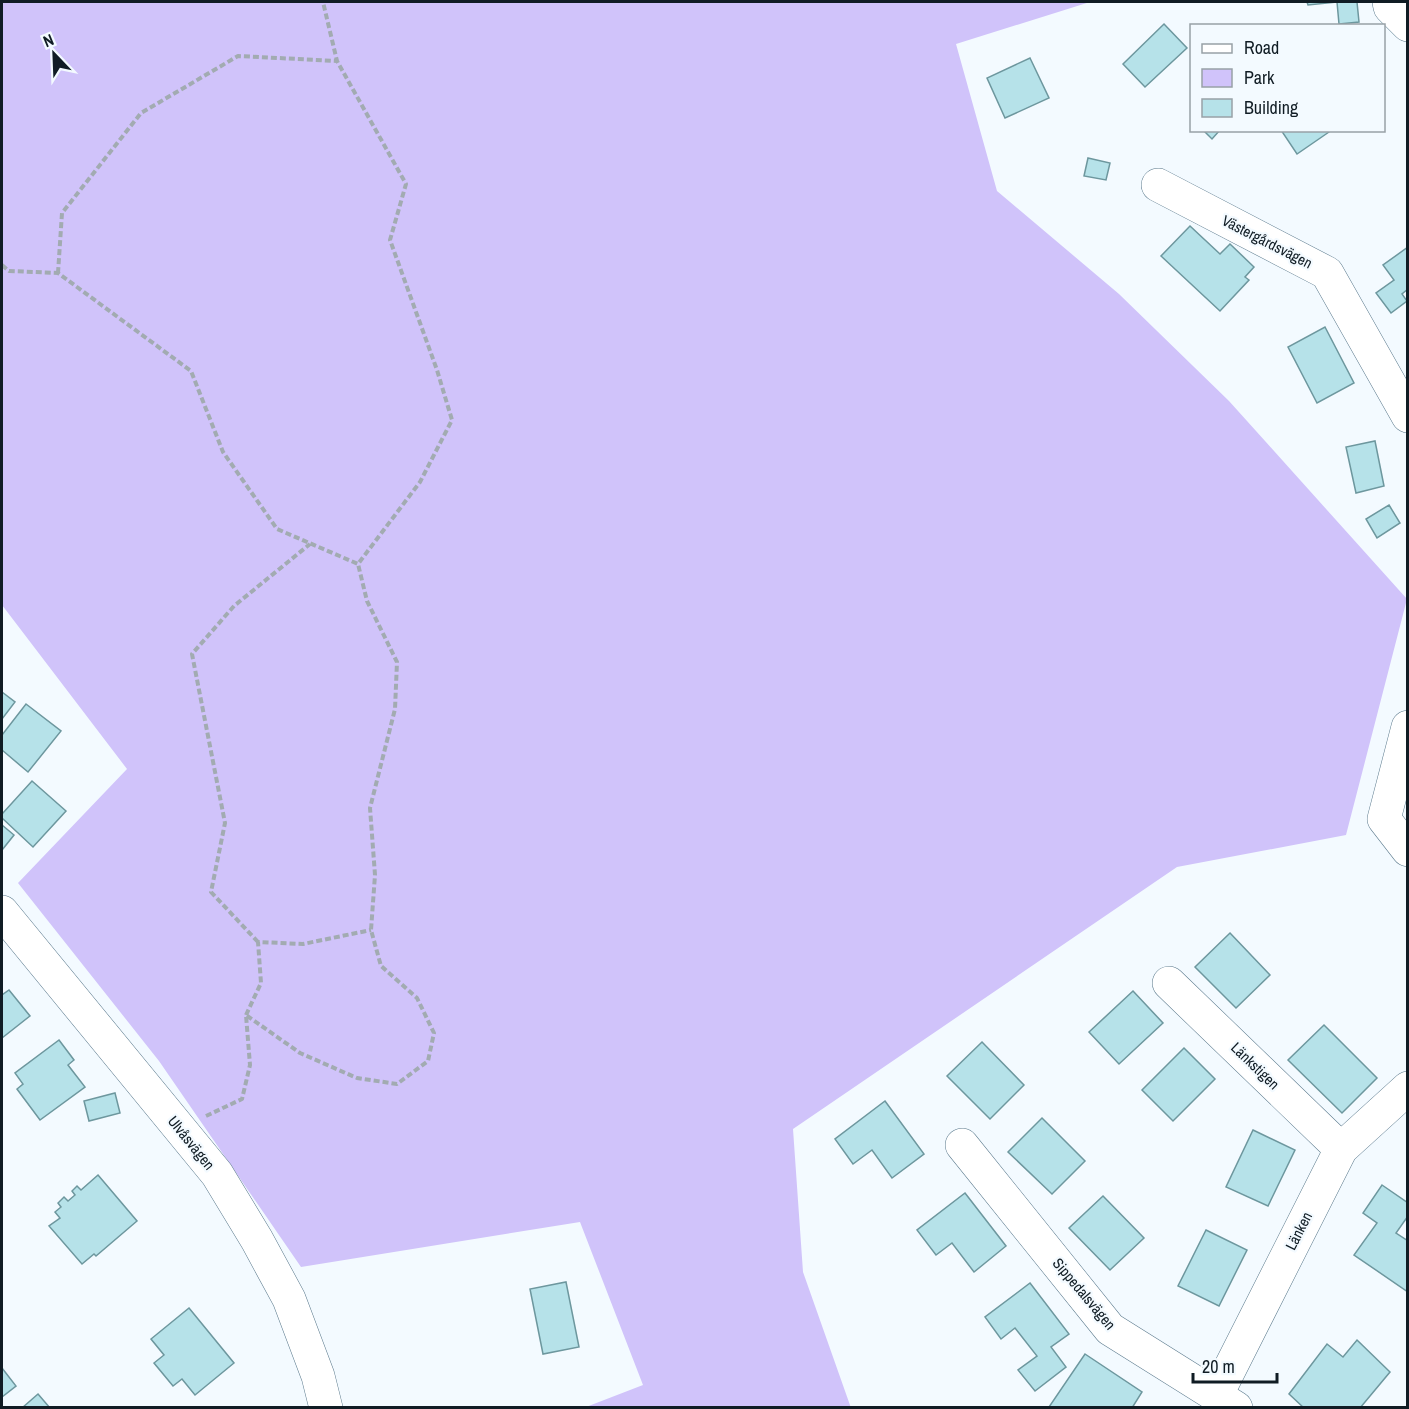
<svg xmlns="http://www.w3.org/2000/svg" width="1409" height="1409" font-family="'Archivo Narrow',sans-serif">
<rect width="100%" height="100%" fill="#f3faff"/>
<!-- green -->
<path fill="#d0c3fa" d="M2 2H1090L956 44 997 191 1119 294 1229 401 1407 599 1346 835 1177 867 793 1129 803 1272 851 1408 586 1407 643 1385 580 1222 301 1267 159 1061 18 883 127 769 2 605Z"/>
<!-- building -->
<g fill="#b6e2e9" stroke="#6d979e" stroke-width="1.5">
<path d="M1307 2H1357L1359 22 1339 24 1337 2 1308 5Z"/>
<path d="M1164 24 1187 48 1145 87 1123 64Z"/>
<path d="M1030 58 1049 98 1005 118 987 78Z"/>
<path d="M1203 130H1220L1212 139Z"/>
<path d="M1281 130H1327L1329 132 1297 154Z"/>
<path d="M1088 158 1110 163 1106 180 1084 176Z"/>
<path d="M1190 226 1220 254 1230 244 1254 267 1245 277 1249 280 1220 311 1161 256Z"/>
<path d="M1408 247V289L1402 294 1407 301 1391 313 1376 293 1394 280 1383 265Z"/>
<path d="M1325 327 1354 383 1317 403 1288 347Z"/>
<path d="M1375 441 1384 486 1356 493 1346 447Z"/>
<path d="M1389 505 1400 523 1377 538 1366 519Z"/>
<path d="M2 692 15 702 2 719Z"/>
<path d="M26 704 61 731 28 772 2 750V735Z"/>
<path d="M32 781 66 811 33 847 2 818V814Z"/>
<path d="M2 825 14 835 2 850Z"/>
<path d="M1230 933 1270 975 1236 1008 1195 967Z"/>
<path d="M9 990 30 1016 2 1038V995Z"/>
<path d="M1133 991 1163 1023 1119 1064 1089 1032Z"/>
<path d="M1324 1025 1377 1078 1342 1113 1288 1060Z"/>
<path d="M59 1040 74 1060 68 1065 85 1087 40 1120 17 1089 23 1084 15 1073Z"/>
<path d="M982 1042 1024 1085 990 1119 947 1076Z"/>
<path d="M1184 1048 1215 1079 1173 1121 1142 1090Z"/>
<path d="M115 1093 120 1113 89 1121 84 1101Z"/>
<path d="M885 1101 924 1154 892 1178 872 1150 853 1164 835 1139Z"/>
<path d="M1042 1118 1085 1161 1052 1194 1008 1152Z"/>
<path d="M1253 1130 1295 1150 1268 1206 1226 1187Z"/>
<path d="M98 1175 137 1221 96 1256 94 1254 82 1264 49 1226 60 1218 55 1212 61 1207 58 1203 64 1197 68 1201 75 1195 72 1191 77 1186 81 1190Z"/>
<path d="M1382 1185 1408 1203V1216L1396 1233 1408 1241V1292L1354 1255 1377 1223 1363 1213Z"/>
<path d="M965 1193 1006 1246 974 1272 952 1243 936 1255 917 1230Z"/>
<path d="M1103 1196 1144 1238 1110 1270 1069 1228Z"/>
<path d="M1206 1230 1247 1250 1219 1306 1178 1286Z"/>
<path d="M566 1282 579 1347 543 1354 530 1289Z"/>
<path d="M1030 1283 1069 1334 1051 1347 1066 1367 1035 1391 1018 1370 1037 1356 1015 1328 1001 1339 985 1317Z"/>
<path d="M189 1308 234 1363 195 1395 182 1379 173 1386 154 1363 164 1355 151 1339Z"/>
<path d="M1357 1340 1390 1372 1360 1408H1304L1289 1394 1327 1344 1343 1357Z"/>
<path d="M1085 1354 1142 1392 1132 1408 1049 1407Z"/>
<path d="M2 1368 16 1386 2 1397Z"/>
<path d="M38 1394 50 1408H22Z"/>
</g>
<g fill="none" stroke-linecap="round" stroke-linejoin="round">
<defs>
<g id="minor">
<path d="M1389 2 1390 7 1408 25"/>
<path d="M1158 185 1327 273 1408 416"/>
<path d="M1408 727 1384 819 1408 850"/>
<path d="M2 912 217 1174 257 1240 289 1299 318 1376 326 1408"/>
<path d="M1169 983 1341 1149"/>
<path d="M962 1145 1110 1329 1236 1408"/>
<path d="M1217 1394 1341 1149 1408 1088"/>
</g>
</defs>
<!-- minor casing -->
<use href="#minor" stroke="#5a798c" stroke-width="34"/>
<!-- path -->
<g stroke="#a2abb1" stroke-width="4" stroke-dasharray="6 3" stroke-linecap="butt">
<path d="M2 265 9 271 58 273 191 371 223 452 277 529 358 564 420 482 452 420 437 370 390 240 406 184 337 61 323 2"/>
<path d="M58 273 62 213 141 113 238 56 337 61"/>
<path d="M258 942 211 892 225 823 192 654 234 606 310 544"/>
<path d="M246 1015 261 983 258 942 303 944 371 930"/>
<path d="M206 1116 242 1099 250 1065 246 1015 300 1053 357 1078 397 1084 428 1061 434 1033 417 998 381 966 371 930 375 875 370 808 395 709 397 662 367 601 358 564"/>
</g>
<!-- minor -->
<use href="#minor" stroke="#fff" stroke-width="33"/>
</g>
<g text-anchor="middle" stroke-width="4.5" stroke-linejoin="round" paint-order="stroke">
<!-- street labels -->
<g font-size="15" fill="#101c24" stroke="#f3faff">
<text transform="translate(1267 242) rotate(27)" y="5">Västergårdsvägen</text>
<text transform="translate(1255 1066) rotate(44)" y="5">Länkstigen</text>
<text transform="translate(191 1143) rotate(51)" y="5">Ulvåsvägen</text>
<text transform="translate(1299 1231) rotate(-63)" y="5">Länken</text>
<text transform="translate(1084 1294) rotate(50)" y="5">Sippedalsvägen</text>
</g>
</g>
<!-- border -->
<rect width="1409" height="1409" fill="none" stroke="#101c24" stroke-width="6"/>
<!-- legend -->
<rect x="1190" y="24" width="195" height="108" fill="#f3faff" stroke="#98a1a7" stroke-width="1.5"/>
<rect x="1202" y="44" width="30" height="9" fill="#ffffff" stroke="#98a1a7" stroke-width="1.5"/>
<text x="1244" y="54" font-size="18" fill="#101c24">Road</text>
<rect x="1202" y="69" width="30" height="18" fill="#d0c3fa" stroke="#98a1a7" stroke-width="1.5"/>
<text x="1244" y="84" font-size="18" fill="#101c24">Park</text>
<rect x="1202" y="99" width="30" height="18" fill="#b6e2e9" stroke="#98a1a7" stroke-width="1.5"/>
<text x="1244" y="114" font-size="18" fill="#101c24">Building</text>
<!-- north arrow -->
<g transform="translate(54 54) rotate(337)" stroke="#f3faff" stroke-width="4.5" paint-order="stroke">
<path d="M0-4.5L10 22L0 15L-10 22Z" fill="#101c24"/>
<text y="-9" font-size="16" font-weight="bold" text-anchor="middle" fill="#101c24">N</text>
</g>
<!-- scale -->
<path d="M1193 1373v9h84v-9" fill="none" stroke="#101c24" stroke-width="3"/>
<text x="1202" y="1373" font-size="18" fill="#101c24" stroke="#f3faff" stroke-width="4.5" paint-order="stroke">20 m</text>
</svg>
